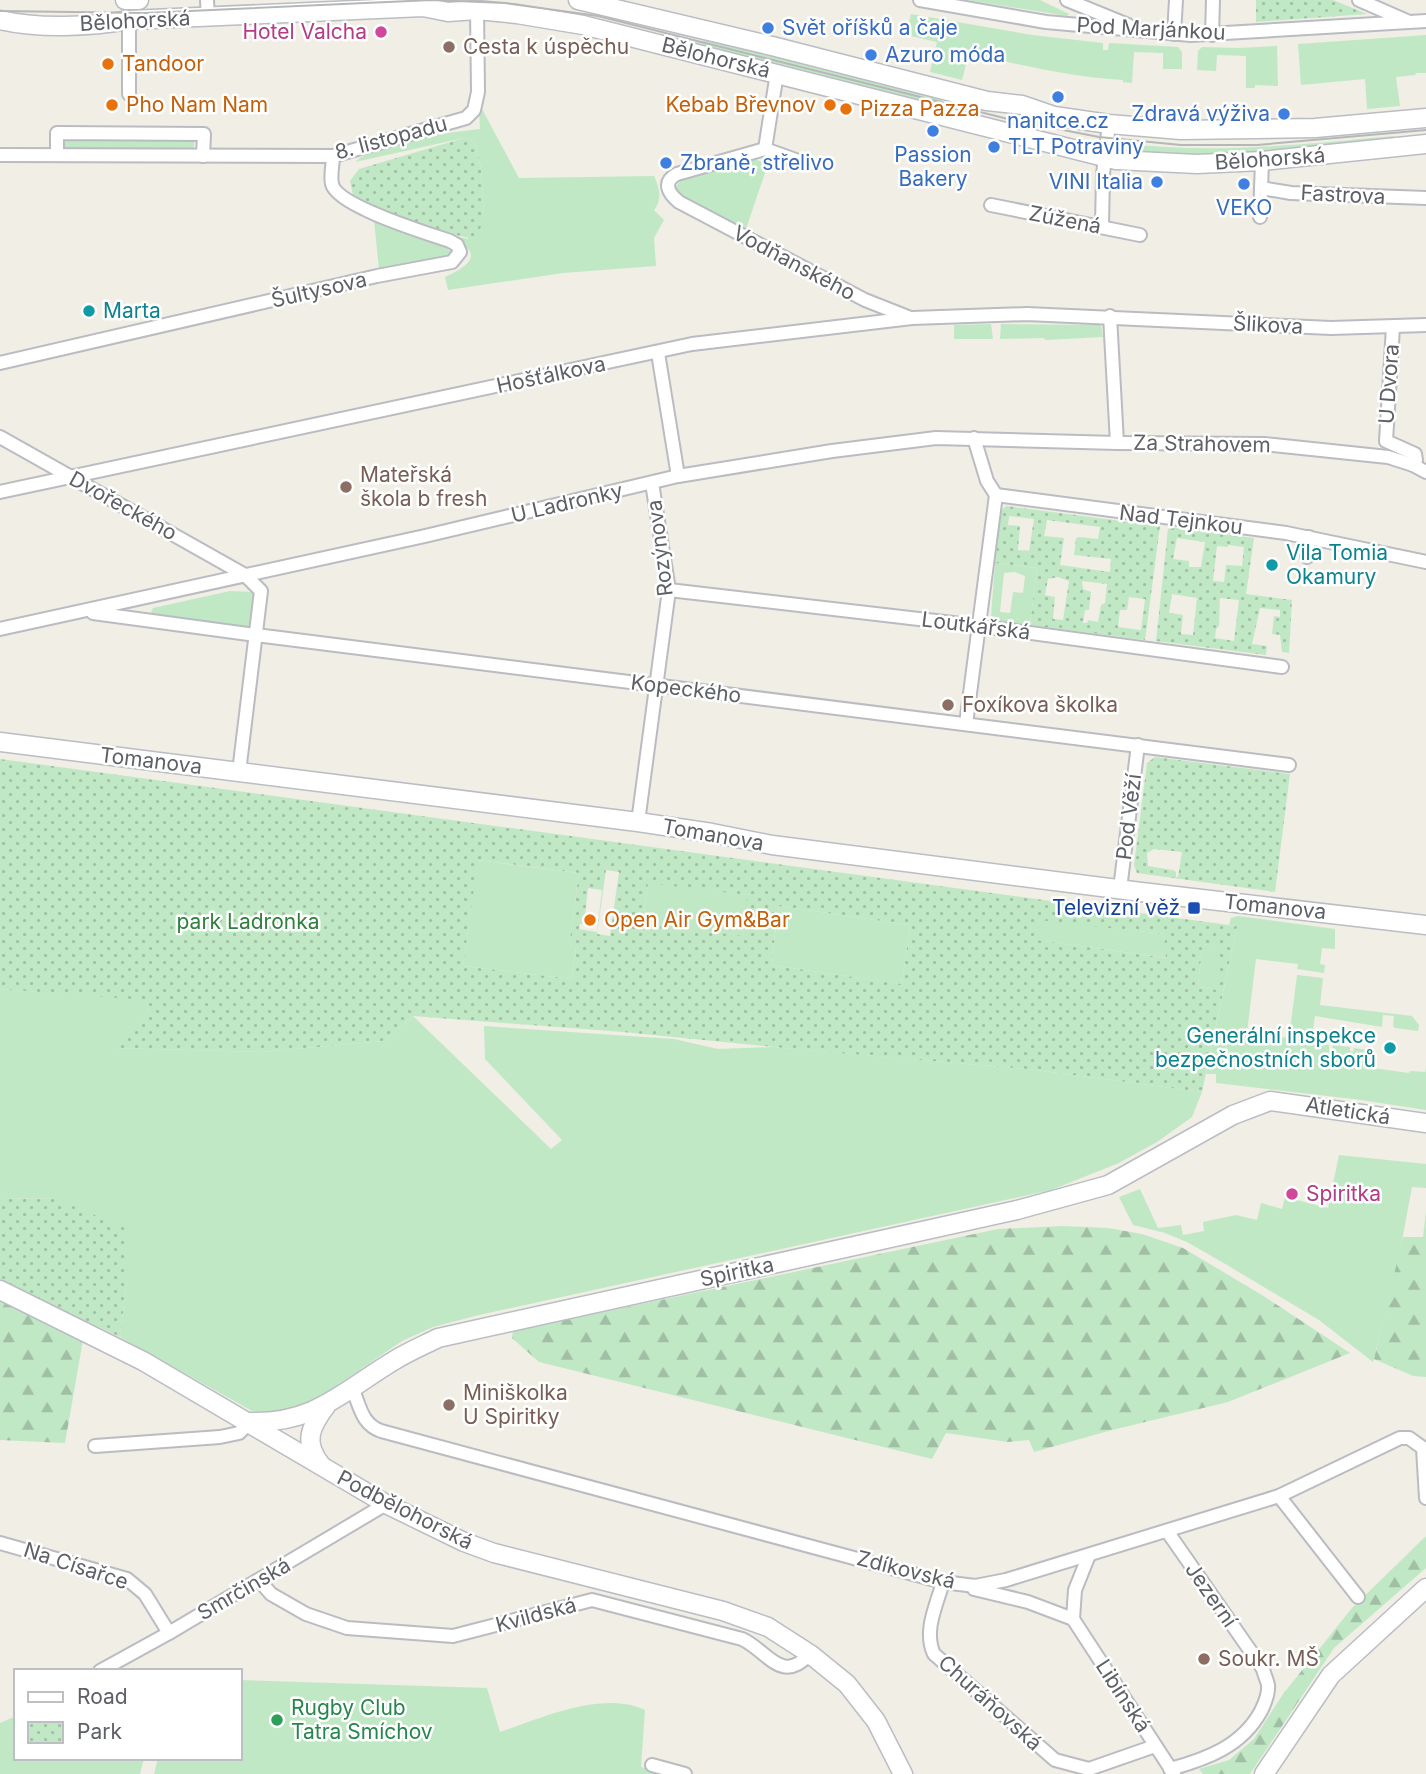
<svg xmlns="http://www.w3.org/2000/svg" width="1426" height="1774" font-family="Inter,sans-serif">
<defs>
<pattern id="forest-firs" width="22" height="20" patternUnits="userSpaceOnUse" patternTransform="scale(1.75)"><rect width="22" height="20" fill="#c1e8c5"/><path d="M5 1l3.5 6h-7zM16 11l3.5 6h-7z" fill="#a0bfa4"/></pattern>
<pattern id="park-dots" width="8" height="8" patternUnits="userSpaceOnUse" patternTransform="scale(1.75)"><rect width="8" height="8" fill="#c1e8c5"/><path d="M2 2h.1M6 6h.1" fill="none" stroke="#a0bfa4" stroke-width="1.8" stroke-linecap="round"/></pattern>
</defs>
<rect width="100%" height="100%" fill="#f0eee5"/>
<!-- grass -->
<g fill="#c1e8c5" fill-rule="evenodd">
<path d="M967 0H1040L1069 14 1067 16Z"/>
<path d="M911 14 1032 35 1103 43V50H1108L1109 43 1178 47 1182 52V69H1163V53L1134 52 1132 83 1123 82V80C1071 77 1020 65 969 53L962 80 930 72 937 42 906 35Z"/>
<path d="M594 19 682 40 741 43 944 94 939 111Z"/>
<path d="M1426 35V73H1416L1415 75 1396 77 1400 106 1367 109 1365 79 1301 85 1298 44Z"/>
<path d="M1277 46 1278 86 1255 85V88H1246V56L1217 55 1216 71 1197 70 1198 51 1202 47 1238 48Z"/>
<path d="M482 109 519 178 654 176C659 187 663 199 654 210L664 220 654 238 656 266 563 273 448 290 445 277C476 263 481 252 450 235L468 239 484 215 481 170 475 140 464 138 355 162C380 140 446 133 480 129L479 110Z"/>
<path d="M1394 136 1395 141 1203 159 1121 155 1122 143C1213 155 1303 144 1394 136Z"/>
<rect x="63" y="139" width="131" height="9"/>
<path d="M754 159 768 164 746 229 679 194 676 187 681 180Z"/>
<path d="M374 220 444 246 451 252 443 258 379 270Z"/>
<path d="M991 324 993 339H954V325Z"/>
<path d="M1001 324 1101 325 1103 337 1045 340 1044 338 1000 339Z"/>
<path d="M995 563 1037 568 1030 625 997 621 991 617ZM1015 572 1025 576 1023 593 1013 592 1010 613 1000 612 1004 573Z"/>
<path d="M230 591 254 592 249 627 155 615 151 612 153 608Z"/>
<path d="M477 860 579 873 569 946 576 947 572 979 463 966Z"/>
<path d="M648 882 748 895 743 937 643 923Z"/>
<path d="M779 906 910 925 902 984 771 965Z"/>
<path d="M1238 916 1335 929V949L1322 948 1320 964 1325 965 1324 973 1297 969 1298 964 1256 959 1247 1032 1289 1038 1297 975 1323 978 1320 1005 1412 1016 1419 1025 1418 1031 1395 1028 1393 1026 1394 1016 1383 1015 1382 1027 1315 1016 1311 1042 1329 1045V1049H1332L1333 1045 1350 1047V1051L1353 1052 1354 1048 1367 1050 1365 1067 1409 1073 1410 1071 1425 1072 1426 1068V1110L1361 1100 1216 1083V1074H1206L1237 926 1229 925 1231 918Z"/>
<path d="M1039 919 1164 934 1167 958 1036 940Z"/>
<path d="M1205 944 1219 948 1218 990 1198 987 1202 949Z"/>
<path d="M0 989 145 999 149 1010 114 1048 261 1052 384 1041 413 1016 551 1149 562 1140 485 1059 484 1026 674 1039 718 1049 773 1047 1028 1069 1202 1092 1192 1117 1157 1142 1119 1163 1051 1190 479 1315 433 1327 402 1341 308 1405 273 1414 252 1411 120 1337 127 1280 56 1199 0 1198Z"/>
<path d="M1339 1155 1426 1164V1188L1412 1187 1398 1262 1373 1362 1319 1320 1227 1265 1187 1242 1165 1233 1133 1225 1119 1197 1140 1189 1158 1228 1181 1225 1183 1235 1204 1231 1203 1222 1236 1215 1257 1220 1261 1203 1282 1209 1285 1197 1328 1208Z"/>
<path d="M240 1680 487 1688 500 1732C542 1718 602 1690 645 1710L641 1767 666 1774H154L158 1758H240Z"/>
<path d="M16 1716V1758H144L140 1774H0V1723Z"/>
</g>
<!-- forest -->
<g fill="url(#forest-firs)">
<path d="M1426 1211V1377L1413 1376 1374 1359 1403 1237H1423Z"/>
<path d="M1063 1226 1108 1228 1142 1234 1183 1248 1262 1295 1350 1353 1228 1402 1108 1431 1034 1452 1029 1440 1008 1442 946 1433 932 1459 539 1362 512 1338 513 1331 998 1229Z"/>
<path d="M0 1300 83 1340 65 1443 0 1440Z"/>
<path d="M1426 1536V1568L1334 1648 1250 1774H1203L1199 1769 1229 1760 1254 1739 1283 1694 1352 1608Z"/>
</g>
<!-- park -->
<g fill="url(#park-dots)" fill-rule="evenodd">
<path d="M1256 0H1333L1367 14 1256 22Z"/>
<path d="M464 138 475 140 481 170 484 215 483 224 473 239 431 229 358 201 353 195 350 181 359 169Z"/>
<path d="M1006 506 1160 526 1145 640 1030 625 1037 568 995 563 1000 512ZM1009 516 1034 519 1029 551 1018 550 1020 526 1008 525ZM1047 520 1100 527 1098 539 1079 537 1076 538 1074 555 1111 559 1110 572 1060 565 1064 538 1044 536ZM1058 577 1069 581 1063 620 1053 619 1055 597 1045 595 1048 579ZM1082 581 1107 584 1105 603 1101 605 1098 622 1088 620 1087 623H1083L1085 610H1089L1091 592 1083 589ZM1129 597 1145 599 1141 630 1118 627 1120 610H1127Z"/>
<path d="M1171 527 1254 538 1246 594 1292 600 1289 653 1282 652 1280 635 1272 634 1274 616 1280 617V610L1260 608 1252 644 1267 646 1266 655 1156 641 1168 529ZM1177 538 1205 542 1201 567H1189V561L1173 559ZM1228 545 1244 547 1242 566 1226 565 1224 582 1213 581 1217 546 1228 547ZM1172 594 1197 598 1193 635 1181 634 1183 615 1169 613ZM1220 598 1239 600 1234 641 1215 638 1216 629 1219 626Z"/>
<path d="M1155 757 1290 774 1275 892 1137 873 1134 865 1147 763ZM1154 849 1182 852 1178 877H1176V872L1173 870 1148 866 1147 853Z"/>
<path d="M0 759 1229 925 1237 926 1202 1092 1028 1069 804 1050 623 1032 413 1016 384 1041 261 1052 112 1048 149 1010 145 1000 0 989ZM478 860 579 873 569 946 576 948 572 979 463 966ZM606 870 619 872 610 936 597 934ZM648 883 747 895 743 936 643 923ZM588 888 602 890 597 932 579 929 580 924H584ZM779 906 910 925 902 984 771 965ZM1039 920 1164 934 1166 958 1037 940ZM1205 944 1218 948V990L1198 987 1202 949Z"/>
<path d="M0 1198 56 1199 126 1228 127 1280 120 1337 0 1281Z"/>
</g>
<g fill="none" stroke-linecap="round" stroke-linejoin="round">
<defs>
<g id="street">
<path d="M207 0 208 18"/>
<path d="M920 0 1046 22 1191 35 1426 21"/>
<path d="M1067 0 1128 25"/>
<path d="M1359 0 1407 21"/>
<path d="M129 20V94"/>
<path d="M1174 34 1176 0"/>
<path d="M1212 35 1213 0"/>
<path d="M765 149 777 73"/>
<path d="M0 155 333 156 466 118 474 110 478 92 477 10"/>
<path d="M57 155V133L204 134 203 156"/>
<path d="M804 163 765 149 677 174C662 182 668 193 679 202L865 300 908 317"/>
<path d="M1261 188 1291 193 1426 198"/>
<path d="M991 205 1140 235"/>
<path d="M1260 217 1262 161"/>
<path d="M1102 226 1103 174 1109 124"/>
<path d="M1110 316 1117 443"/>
<path d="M1393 327 1386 441 1415 454 1416 460 1413 465"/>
<path d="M658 353 678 476"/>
<path d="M0 363 377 276 452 262 460 252 457 245 450 241C427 233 337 206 332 184 330 175 333 164 333 156"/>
<path d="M0 437 245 575 261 591 239 772"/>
<path d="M974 438 987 481 996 495"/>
<path d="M0 492 692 344 912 318 1027 314 1331 328 1426 325"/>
<path d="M996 495 1286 533 1426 562"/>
<path d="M1307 557 1309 537"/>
<path d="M669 590 979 626 1282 667"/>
<path d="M93 613 256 635 1289 765"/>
<path d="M0 629 425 536 678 476 832 451 936 438 1117 443 1264 444 1388 457 1413 465 1426 472"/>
<path d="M966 724 996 495"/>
<path d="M638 822 669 590 652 483"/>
<path d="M1120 889 1138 745"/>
<path d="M352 1388C360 1405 361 1424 381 1431L943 1582 975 1586 1006 1580 1279 1496 1400 1438H1409L1423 1448 1426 1498"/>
<path d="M95 1446 220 1437 239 1433 250 1422"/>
<path d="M1279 1496 1358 1597"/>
<path d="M1167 1531 1263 1669C1264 1674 1267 1680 1268 1685 1269 1694 1265 1703 1261 1711 1242 1746 1207 1759 1170 1769"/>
<path d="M0 1543 127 1579 145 1594 169 1633"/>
<path d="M259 1580 271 1594 306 1614 347 1628 453 1636 592 1600 742 1639C768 1651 781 1685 810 1654"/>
<path d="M943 1582C937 1604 923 1631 934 1654L1055 1760 1089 1769 1155 1746"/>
<path d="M974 1589 1028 1602 1073 1619 1174 1774"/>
<path d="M1073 1619 1075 1590 1089 1555"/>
<path d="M100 1671 169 1633 386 1504"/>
<path d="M652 1765 685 1774"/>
</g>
<g id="secondary">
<path d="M125 0H139"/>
<path d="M578 0 772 46 987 101 1022 105 1054 116 1109 124 1181 130 1315 128 1426 118"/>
<path d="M0 20C38 29 90 27 129 20L423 7 448 12 477 10 517 14 583 25 1116 160 1197 164 1262 161 1426 144"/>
<path d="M0 742 638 822 712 833 772 845 1141 892 1426 925"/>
<path d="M0 1290 143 1361 386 1504 464 1542 494 1553 723 1611 768 1627 810 1654 847 1684 876 1721 903 1774"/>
<path d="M250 1422C315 1424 343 1391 395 1360 408 1352 424 1345 438 1338L1017 1210 1108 1185 1233 1115 1270 1101 1426 1123"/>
<path d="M321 1465C303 1442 310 1427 326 1406"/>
<path d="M1264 1774 1331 1675 1426 1588"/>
</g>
</defs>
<!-- street casing -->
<use href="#street" stroke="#babcc1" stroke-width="16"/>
<!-- secondary casing -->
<use href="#secondary" stroke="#babdc3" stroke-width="21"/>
<!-- street -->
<use href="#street" stroke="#fff" stroke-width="12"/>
<!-- secondary -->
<use href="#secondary" stroke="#fff" stroke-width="18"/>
<!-- tram -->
<path stroke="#b6b7b7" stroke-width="2" d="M0 11 145 13 432 0 505 3 598 16 1012 120 1099 137 1181 145H1257L1426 130"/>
</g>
<!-- markers -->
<g fill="#3f7fe0" stroke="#fff" stroke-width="2.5">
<circle cx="768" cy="28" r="7"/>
<circle cx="871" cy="55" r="7"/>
<circle cx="1058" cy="97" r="7"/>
<circle cx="1284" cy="114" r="7"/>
<circle cx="933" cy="131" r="7"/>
<circle cx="994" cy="147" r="7"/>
<circle cx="666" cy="163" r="7"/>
<circle cx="1157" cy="182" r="7"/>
<circle cx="1244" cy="184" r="7"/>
</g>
<g fill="#d1479c" stroke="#fff" stroke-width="2.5">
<circle cx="381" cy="32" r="7"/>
<circle cx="1292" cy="1194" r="7"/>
</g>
<g fill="#8d6e63" stroke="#fff" stroke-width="2.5">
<circle cx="449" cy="47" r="7"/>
<circle cx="346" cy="487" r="7"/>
<circle cx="948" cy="705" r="7"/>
<circle cx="449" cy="1405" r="7"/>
<circle cx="1204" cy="1659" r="7"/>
</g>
<g fill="#e8710a" stroke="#fff" stroke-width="2.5">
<circle cx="108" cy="64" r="7"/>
<circle cx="112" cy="105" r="7"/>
<circle cx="830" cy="105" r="7"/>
<circle cx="846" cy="109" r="7"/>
<circle cx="590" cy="920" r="7"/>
</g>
<g fill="#0f9aa8" stroke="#fff" stroke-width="2.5">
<circle cx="89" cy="311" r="7"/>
<circle cx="1272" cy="565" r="7"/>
<circle cx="1390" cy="1048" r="7"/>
</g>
<rect fill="#1a4fb4" stroke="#fff" stroke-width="2.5" x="1187" y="901" width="14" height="14" rx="3.5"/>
<circle fill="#2e9e5b" stroke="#fff" stroke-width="2.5" cx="277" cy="1720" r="7"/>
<g text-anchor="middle" stroke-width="5" stroke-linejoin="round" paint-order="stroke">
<!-- street labels -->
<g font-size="21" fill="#5d6066" stroke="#fff">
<text transform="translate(135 21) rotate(-3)" y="7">Bělohorská</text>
<text transform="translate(1151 29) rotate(3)" y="7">Pod Marjánkou</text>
<text transform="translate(716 58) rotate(14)" y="7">Bělohorská</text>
<text transform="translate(391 138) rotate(-15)" y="7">8. listopadu</text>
<text transform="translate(1270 159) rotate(-4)" y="7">Bělohorská</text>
<text transform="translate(1343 195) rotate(3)" y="7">Fastrova</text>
<text transform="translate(1065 220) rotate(11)" y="7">Zúžená</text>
<text transform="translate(794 263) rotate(28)" y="7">Vodňanského</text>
<text transform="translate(319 290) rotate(-13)" y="7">Šultysova</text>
<text transform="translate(1268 325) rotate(3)" y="7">Šlikova</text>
<text transform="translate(551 375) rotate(-12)" y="7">Hošťálkova</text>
<text transform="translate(1389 384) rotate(-86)" y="7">U Dvora</text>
<text transform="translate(1202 444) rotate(1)" y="7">Za Strahovem</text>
<text transform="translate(567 503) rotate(-13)" y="7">U Ladronky</text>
<text transform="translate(123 506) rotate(29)" y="7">Dvořeckého</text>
<text transform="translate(1181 520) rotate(7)" y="7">Nad Tejnkou</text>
<text transform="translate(660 548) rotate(-97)" y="7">Rozýnova</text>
<text transform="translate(976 626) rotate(7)" y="7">Loutkářská</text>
<text transform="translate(686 689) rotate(7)" y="7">Kopeckého</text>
<text transform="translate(151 761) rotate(7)" y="7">Tomanova</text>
<text transform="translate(1129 817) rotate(-83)" y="7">Pod Věží</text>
<text transform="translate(713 835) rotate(10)" y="7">Tomanova</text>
<text transform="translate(1275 907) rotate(6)" y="7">Tomanova</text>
<text transform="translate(1348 1111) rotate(9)" y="7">Atletická</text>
<text transform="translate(737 1272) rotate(-12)" y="7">Spiritka</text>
<text transform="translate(405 1510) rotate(27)" y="7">Podbělohorská</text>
<text transform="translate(76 1566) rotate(18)" y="7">Na Císařce</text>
<text transform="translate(906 1570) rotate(14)" y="7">Zdíkovská</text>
<text transform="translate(244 1589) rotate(-30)" y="7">Smrčinská</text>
<text transform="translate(1211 1595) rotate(55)" y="7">Jezerní</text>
<text transform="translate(536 1615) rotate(-15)" y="7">Kvildská</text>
<text transform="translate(1123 1696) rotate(57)" y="7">Libínská</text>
<text transform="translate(990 1703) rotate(42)" y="7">Churáňovská</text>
</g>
<!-- shop labels -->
<g font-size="21" fill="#366cbe" stroke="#fff" text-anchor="start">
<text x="782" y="35">Svět oříšků a čaje</text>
<text x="885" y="62">Azuro móda</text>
<text x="1270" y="121" text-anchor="end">Zdravá výživa</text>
<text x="1058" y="128" text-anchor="middle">nanitce.cz</text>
<text x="1008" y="154">TLT Potraviny</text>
<text x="933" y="162" text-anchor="middle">Passion<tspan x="933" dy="24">Bakery</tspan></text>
<text x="680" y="170">Zbraně, střelivo</text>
<text x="1143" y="189" text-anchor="end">VINI Italia</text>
<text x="1244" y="215" text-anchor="middle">VEKO</text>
</g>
<!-- hotel labels -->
<g font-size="21" fill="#b23c85" stroke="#fff" text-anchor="end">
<text x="367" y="39">Hotel Valcha</text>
<text x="1306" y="1201" text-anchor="start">Spiritka</text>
</g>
<!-- education labels -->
<g font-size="21" fill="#785e54" stroke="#fff" text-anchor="start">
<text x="463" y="54">Cesta k úspěchu</text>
<text x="360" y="482">Mateřská<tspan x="360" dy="24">škola b fresh</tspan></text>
<text x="962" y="712">Foxíkova školka</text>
<text x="463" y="1400">Miniškolka<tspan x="463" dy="24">U Spiritky</tspan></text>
<text x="1218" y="1666">Soukr. MŠ</text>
</g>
<!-- food labels -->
<g font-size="21" fill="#c56008" stroke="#fff" text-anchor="start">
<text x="122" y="71">Tandoor</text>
<text x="126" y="112">Pho Nam Nam</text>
<text x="816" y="112" text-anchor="end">Kebab Břevnov</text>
<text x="860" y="116">Pizza Pazza</text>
<text x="604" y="927">Open Air Gym&amp;Bar</text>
</g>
<!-- culture labels -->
<g font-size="21" fill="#0d838f" stroke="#fff" text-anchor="start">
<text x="103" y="318">Marta</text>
<text x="1286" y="560">Vila Tomia<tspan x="1286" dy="24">Okamury</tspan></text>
<text x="1376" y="1043" text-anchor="end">Generální inspekce<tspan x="1376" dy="24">bezpečnostních sborů</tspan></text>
</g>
<!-- transit labels -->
<g font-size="21" fill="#164399" stroke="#fff" text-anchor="end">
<text x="1180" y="915">Televizní věž</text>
</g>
<!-- park labels -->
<g font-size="21" fill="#30813d" stroke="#fff">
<text x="248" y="929">park Ladronka</text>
</g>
<!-- leisure labels -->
<g font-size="21" fill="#27864d" stroke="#fff" text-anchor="start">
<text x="291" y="1715">Rugby Club<tspan x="291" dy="24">Tatra Smíchov</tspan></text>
</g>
</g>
<!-- legend -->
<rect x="14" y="1669" width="228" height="91" fill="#ffffff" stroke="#bebfc2" stroke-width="2"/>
<rect x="28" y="1692" width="35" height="10" fill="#ffffff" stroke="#bebfc2" stroke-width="2"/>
<text x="77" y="1704" font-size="21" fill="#5d6066">Road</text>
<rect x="28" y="1722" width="35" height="21" fill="url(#park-dots)" stroke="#bebfc2" stroke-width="2"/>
<text x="77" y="1739" font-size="21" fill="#5d6066">Park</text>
</svg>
